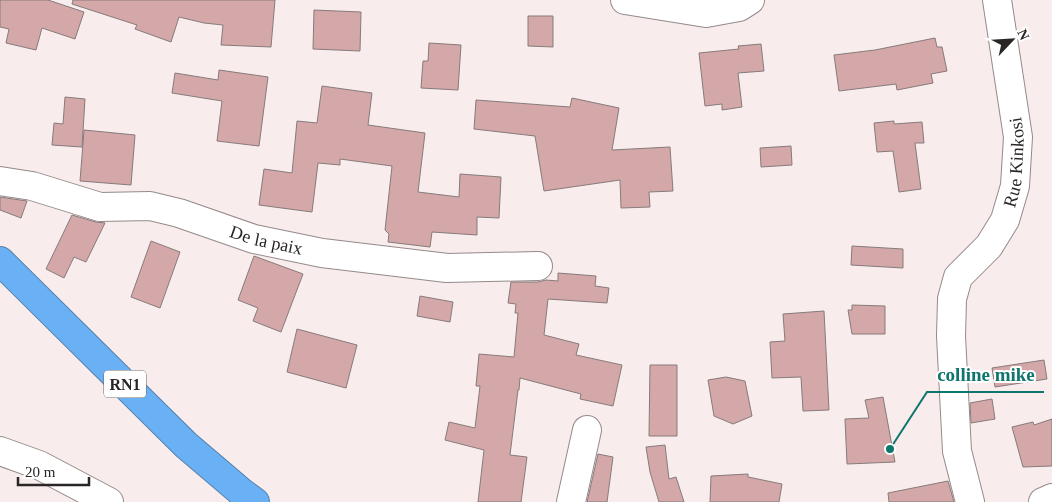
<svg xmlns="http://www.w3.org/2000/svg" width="1052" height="502" font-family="'Times New Roman',serif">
<rect width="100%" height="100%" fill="#f8ecec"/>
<!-- building -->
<g fill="#d4a7a8" stroke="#867b7b">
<path d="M0 0H48L84 12 75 39 42 28 36 50 6 43 9 29 0 27Z"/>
<path d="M73 0H275L271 47 221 45 223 25 204 23 179 17 171 42 135 29 137 25 72 4Z"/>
<path d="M314 10 361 12 360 51 313 49Z"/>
<path d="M528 16H553V47L528 46Z"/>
<path d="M935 38 937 47H942L947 71 931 74 933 83 897 90 896 84 839 91 834 55 875 50Z"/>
<path d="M429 43 461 45 458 90 421 88 423 61H428Z"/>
<path d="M761 44 764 71 738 73 742 107 722 110V104L705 106 699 53 739 49 738 46Z"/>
<path d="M219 70 268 77 259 146 217 141 222 101 172 93 175 73 218 80Z"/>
<path d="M322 86 372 93 368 125 425 133 418 192 459 197 460 174 501 177 499 218 477 217V235L432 232 430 247 388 242 389 234 385 230 392 166 340 159V165L318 163 312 212 259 205 264 169 292 173 297 121 317 123Z"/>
<path d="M65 97 85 99 82 147 52 145 54 123 63 124Z"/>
<path d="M572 98 619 108 612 150 670 147 673 191 649 192 650 207 621 208 620 180 544 191 535 136 474 129 476 100 570 107Z"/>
<path d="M894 121V124L922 122 924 143H915L921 189 899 192 893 151 877 152 874 123Z"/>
<path d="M84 130 135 135 131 185 80 181Z"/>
<path d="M791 146 792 165 761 167 760 148Z"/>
<path d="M0 197 27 201 21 218 0 210Z"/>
<path d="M72 215 96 222 105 223 86 262 74 257 64 278 46 269Z"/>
<path d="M151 241 180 252 160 308 131 297Z"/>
<path d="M852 246 903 249V268L851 265Z"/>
<path d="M254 256 303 274 281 332 253 321 258 308 238 300Z"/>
<path d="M558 273 596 276 595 286 609 288 607 303 548 299 544 335 579 344 576 355 622 365 613 406 580 399 581 394 520 378 519 390H518L510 455 527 457 521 502H478L484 450 445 440 449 422 475 428 480 386H476L479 354 514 357 518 313H515L516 304 508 303 511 282H538L546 280 558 281Z"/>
<path d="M420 296 453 302 450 322 417 316Z"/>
<path d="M852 305 885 306V334H852L848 310H852Z"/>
<path d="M824 311 829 410 803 411 801 377 772 378 770 342 785 341 783 314Z"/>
<path d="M297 329 357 345 346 388 287 372Z"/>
<path d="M1044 360 1047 379 995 387 992 368Z"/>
<path d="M650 365H677V436H649Z"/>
<path d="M726 377 745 381 752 416 733 424 714 416 708 380Z"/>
<path d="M883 397 895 462 847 464 845 419 869 418 865 400Z"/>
<path d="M992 399 995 419 971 423 970 403Z"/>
<path d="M1052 419V466L1023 467 1012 427 1033 422 1034 425Z"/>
<path d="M665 445 669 479 676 477 684 502H659L650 472 646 447Z"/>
<path d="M598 454 613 457 607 502H587Z"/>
<path d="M748 474V477L782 484 779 502H710L711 476Z"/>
<path d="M948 481 954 502H889L888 493Z"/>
</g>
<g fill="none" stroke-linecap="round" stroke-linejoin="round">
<defs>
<g id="minor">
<path d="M625 0 706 13 739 7 750 0"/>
<path id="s1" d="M0 181 32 186 100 207 150 206 179 213 254 239 322 253 447 268 538 266"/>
<path d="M0 451 39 465 109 502"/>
<path d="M571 502 587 430"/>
<path id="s2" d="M970 502 957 451 951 336 952 299 958 277 989 246 1005 220 1015 186 1018 137 997 0"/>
<path d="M1043 502 1052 498"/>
</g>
<path id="highway" d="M0 261 186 445 240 491 255 502"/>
</defs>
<!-- minor casing -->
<use href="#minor" stroke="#958a8a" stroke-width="30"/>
<!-- highway casing -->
<use href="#highway" stroke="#5480ac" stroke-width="30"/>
<!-- minor -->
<use href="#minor" stroke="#fff" stroke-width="28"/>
<!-- highway -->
<use href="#highway" stroke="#6ab0f4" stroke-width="28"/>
</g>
<g text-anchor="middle" stroke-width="4" stroke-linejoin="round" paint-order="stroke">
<!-- shield labels -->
<rect fill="#fff" stroke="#6b6767" stroke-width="1" x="104" y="370.5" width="42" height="27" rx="4"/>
<g font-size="16" font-weight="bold" fill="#2b2626">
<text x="125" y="390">RN1</text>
</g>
<!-- street labels -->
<g font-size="18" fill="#2b2626" stroke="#fff">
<text dy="6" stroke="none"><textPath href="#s2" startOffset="361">Rue Kinkosi</textPath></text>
<text dy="6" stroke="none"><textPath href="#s1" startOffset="275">De la paix</textPath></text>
</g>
</g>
<!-- callouts -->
<path fill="none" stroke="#0f766e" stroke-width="2" d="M890 449L927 392H1044"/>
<circle fill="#0f766e" stroke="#fff" stroke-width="2" cx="890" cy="449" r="5"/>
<g font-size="19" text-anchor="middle" font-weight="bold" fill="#0f766e" stroke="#fff" stroke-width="4" stroke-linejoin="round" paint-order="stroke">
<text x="986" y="381">colline mike</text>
</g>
<!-- north arrow -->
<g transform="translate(1012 40) rotate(65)" stroke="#ffffff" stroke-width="4" paint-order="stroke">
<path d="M0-4L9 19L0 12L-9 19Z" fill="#2b2626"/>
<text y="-8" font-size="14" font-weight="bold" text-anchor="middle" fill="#2b2626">N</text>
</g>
<!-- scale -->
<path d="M18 477v8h71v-8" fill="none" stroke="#2b2626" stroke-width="2.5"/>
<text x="25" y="477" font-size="15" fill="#2b2626" stroke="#ffffff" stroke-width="4" paint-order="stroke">20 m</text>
</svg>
